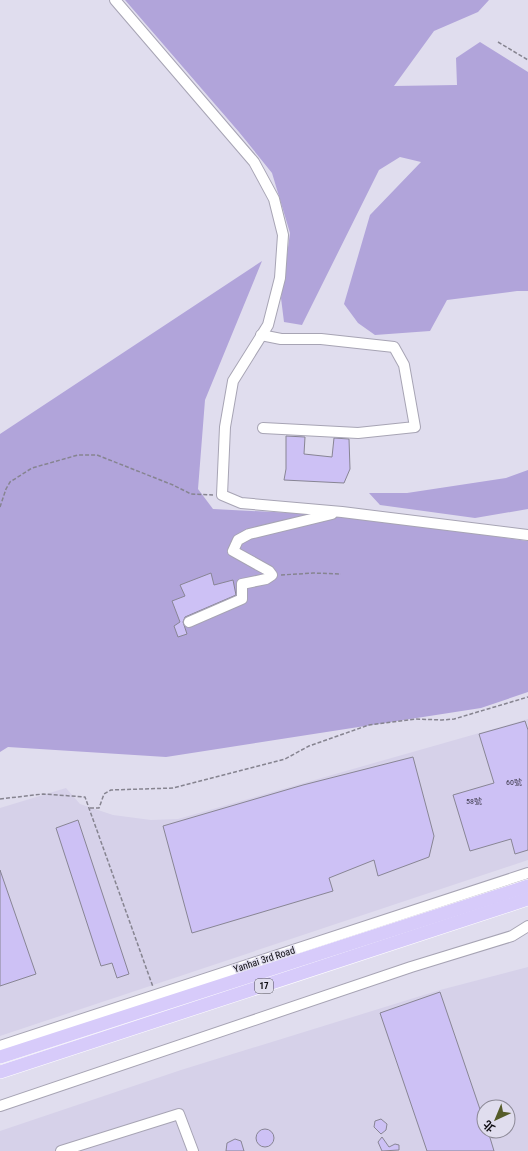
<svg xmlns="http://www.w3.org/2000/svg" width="528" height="1151" font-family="'Roboto Condensed','Noto Sans TC',sans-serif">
<rect width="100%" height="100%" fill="#e0ddee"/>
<!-- built -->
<g fill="#d6d1e9" fill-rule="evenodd">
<path d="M528 719V860L0 1036V808L66 788 80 804 113 815 151 820 178 819Z"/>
<path d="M528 967V1151H0V1131L181 1070 440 990ZM484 1107H508V1131H484Z"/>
</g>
<!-- green -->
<g fill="#b1a4da">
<path d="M125 0H489L478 12 434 31 394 86 457 85 456 58 480 42 528 72V291H517L447 300 430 331 375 335 358 323 344 304 370 215 421 162 400 157 379 170 302 325 284 322 281 298 290 233 272 173 239 132Z"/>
<path d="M262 261 205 400 198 489 213 509 354 516 528 541V692L481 708 166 757 8 747 0 752V434Z"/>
<path d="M528 470V509L475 518 380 505 369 493H407L506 478Z"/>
</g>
<!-- building -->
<g fill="#cdc1f5" stroke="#888594">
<path d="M286 436 305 437 304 454 332 457 334 438 349 439 350 469 344 483 284 480 286 469Z"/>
<path d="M211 573 214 585 233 580 236 595 185 617 183 622 187 634 178 637 174 626 180 622 172 601 185 596 180 585Z"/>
<path d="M525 721 528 730V850L515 854 511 839 470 851 453 795 494 783 479 734Z"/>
<path d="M413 757 434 836 429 857 378 876 374 860 329 878 333 891 192 933 163 826 303 785Z"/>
<path d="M78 820 129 974 117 978 112 963 101 966 56 828Z"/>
<path d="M0 870 36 974 0 986Z"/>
<path d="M440 992 484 1121V1131H488L494 1151H427L380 1013Z"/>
<path d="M381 1119 387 1124 386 1130 381 1134 374 1127 375 1121Z"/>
<circle cx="265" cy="1138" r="9"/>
<path d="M382 1137 389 1147 395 1144 399 1145V1150L382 1151 378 1142Z"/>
<path d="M235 1139 241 1141 244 1151H226L227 1143Z"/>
</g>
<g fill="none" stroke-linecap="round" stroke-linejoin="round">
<defs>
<g id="minor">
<path d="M115 0 254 162 274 199 283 235 280 278 268 325 233 381 225 427 222 495 241 503 342 512 528 535"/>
<path d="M261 335 281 339H321L394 347 404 365 415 427 358 433 263 428"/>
<path d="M189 622 242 599V584L266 579 272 575 269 571 233 551 238 540 249 534 332 514"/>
<path d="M0 1046 528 873"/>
<path d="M0 1106 411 967 512 936 528 926"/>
<path d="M61 1151 179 1114 193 1151"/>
</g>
<g id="major">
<path d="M0 1057 528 886"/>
<path d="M0 1072 528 899"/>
</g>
</defs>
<!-- minor casing -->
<use href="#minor" stroke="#a7a4b4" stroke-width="12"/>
<!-- major casing -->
<use href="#major" stroke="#fff" stroke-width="14"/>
<!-- path -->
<g stroke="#868490" stroke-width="1.5" stroke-dasharray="4 2" stroke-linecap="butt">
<path d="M498 42 528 60"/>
<path d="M0 507 6 489 10 482 32 468 78 455H97L173 485 191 494 213 495"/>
<path d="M281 575 313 573 341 574"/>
<path d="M0 799 43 794 85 797 153 987"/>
<path d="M90 808H99L104 794 111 790 173 788 285 759 309 746 369 725 416 719 442 720 454 719 528 697"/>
</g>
<!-- minor -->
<use href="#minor" stroke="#fff" stroke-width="10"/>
<!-- major -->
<use href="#major" stroke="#d7cbfa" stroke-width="13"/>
</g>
<g text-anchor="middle" stroke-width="3" stroke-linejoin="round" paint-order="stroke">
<!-- number labels -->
<g font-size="8" fill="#3d394a">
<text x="514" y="785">60號</text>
<text x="474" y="804">58號</text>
</g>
<!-- shield labels -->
<rect fill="#e0ddee" stroke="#4c4b53" stroke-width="1" x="255" y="979" width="18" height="14" rx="3"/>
<g font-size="9" font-weight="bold" fill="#0d0c11">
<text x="264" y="989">17</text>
</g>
<!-- street labels -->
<g font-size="10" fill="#0d0c11" stroke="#e0ddee">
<text transform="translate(264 959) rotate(-18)" y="4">Yanhai 3rd Road</text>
</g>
</g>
<!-- north arrow -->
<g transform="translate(496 1119) rotate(224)"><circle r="19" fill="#e0ddee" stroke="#8c8996"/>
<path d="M0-3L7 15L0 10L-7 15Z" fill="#555b29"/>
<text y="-6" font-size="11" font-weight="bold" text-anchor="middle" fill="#0d0c11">北</text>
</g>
</svg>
